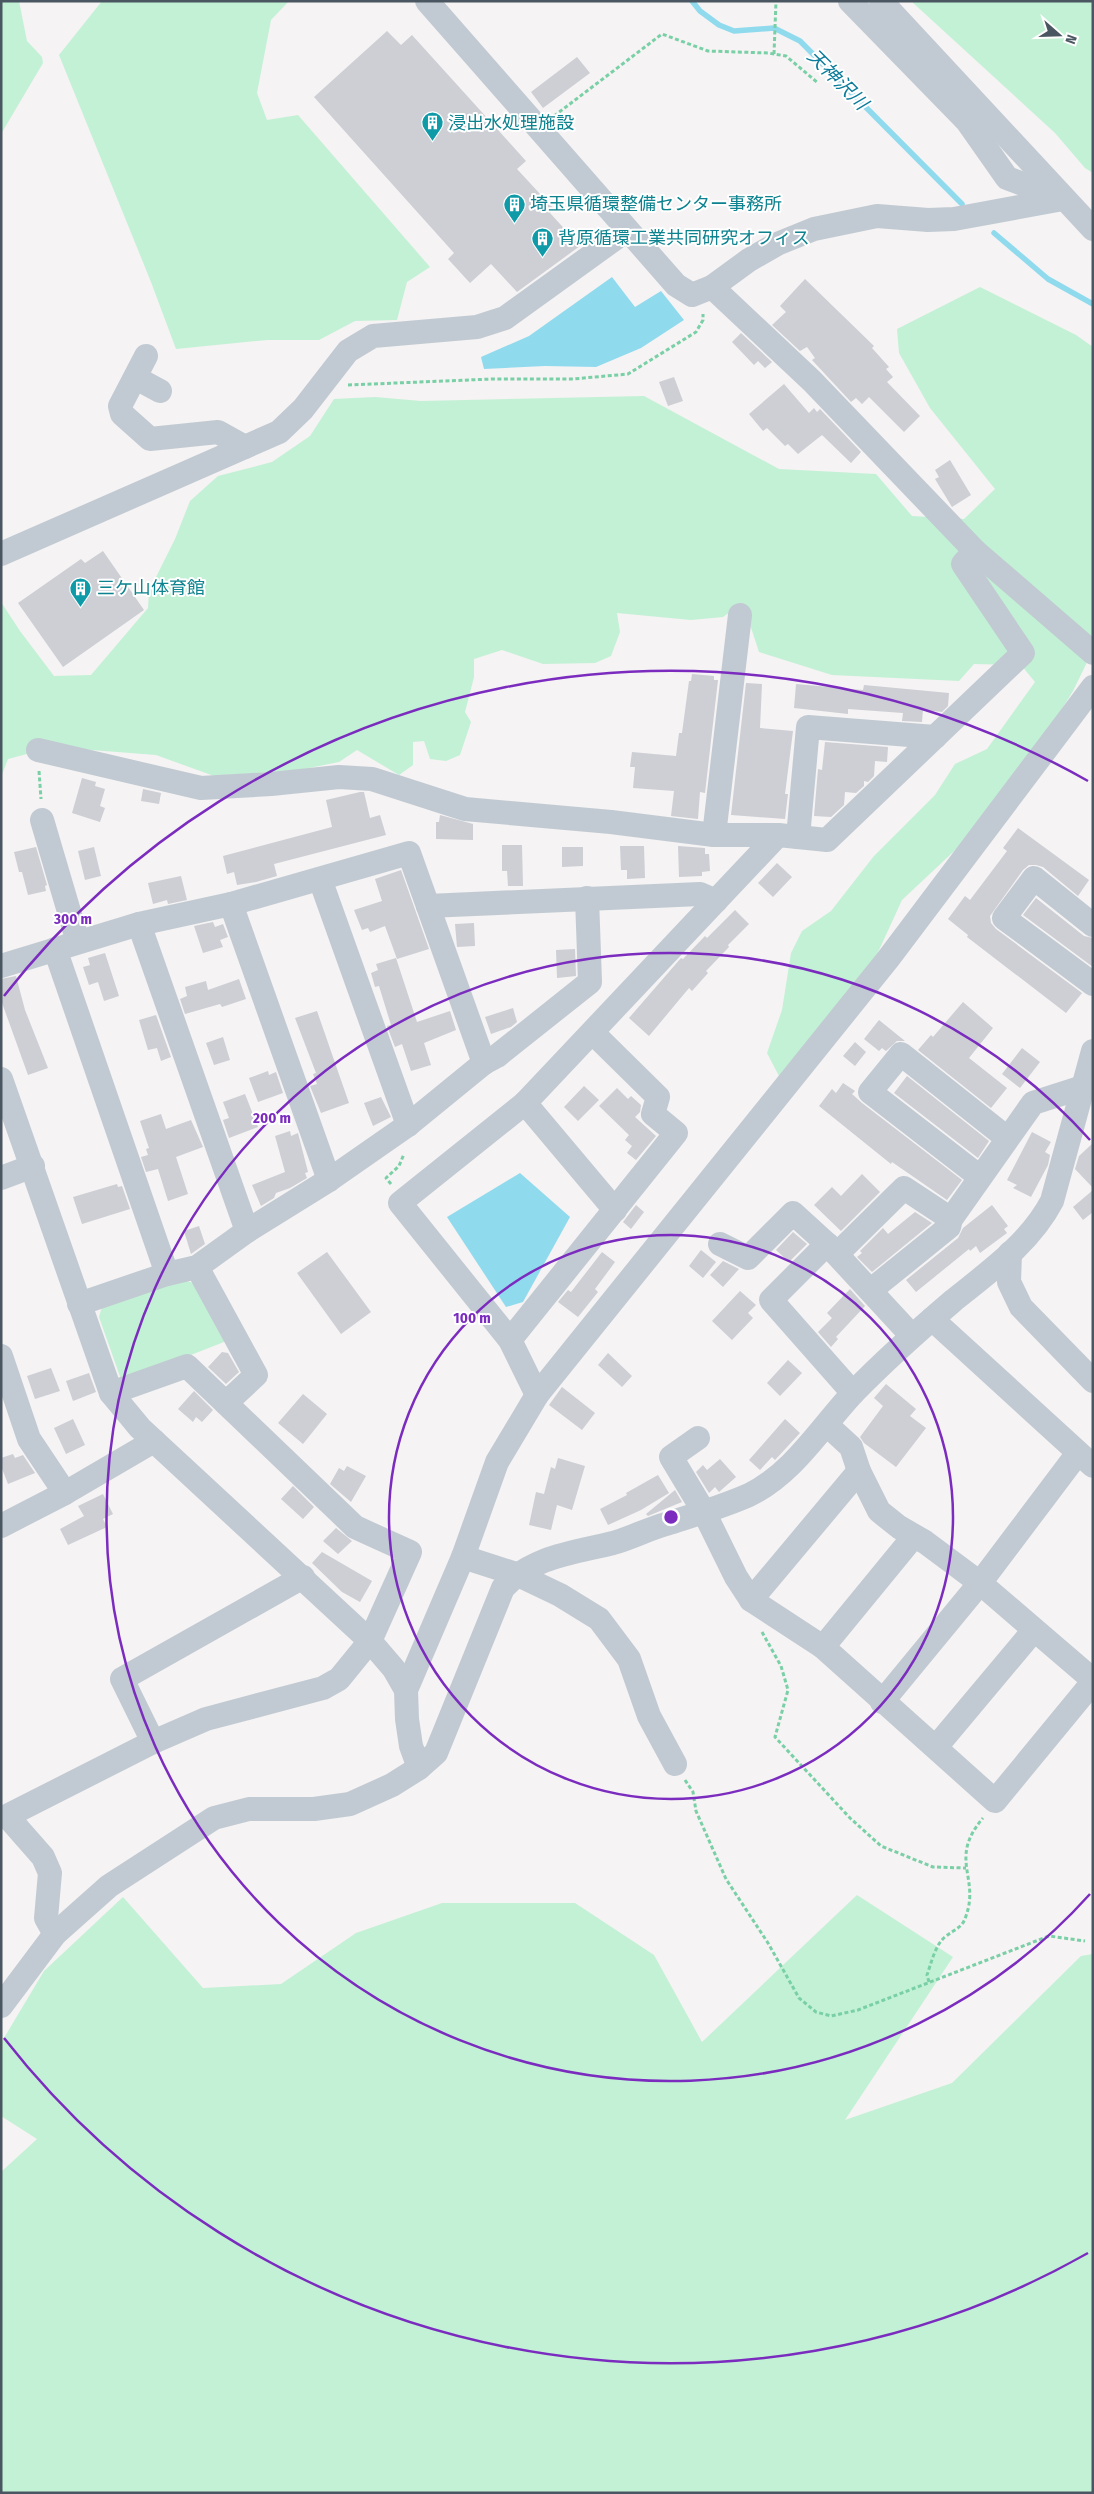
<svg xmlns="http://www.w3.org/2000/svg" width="1094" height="2494" font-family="'Fira Sans Condensed','Noto Sans JP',sans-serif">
<rect width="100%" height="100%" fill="#f5f3f3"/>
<!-- green -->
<g fill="#c3f1d5">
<path d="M1 1H19L27 41 42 57 43 63 1 134Z"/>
<path d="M102 1H289L271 20 257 93 267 120 298 115 430 267 407 282 397 320 355 321 319 340H267L176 349 151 282 59 55Z"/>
<path d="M911 1H1093V173L1085 168 1055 133Z"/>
<path d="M980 287 1076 335 1093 347V650L1073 691 1029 762 967 839 902 900 874 961 779 1076 767 1053 782 1010 791 953 802 931 831 911 874 856 935 795 955 764 987 749 1035 682 1021 665 974 664 959 681 832 675 759 652 743 603 723 617 691 620 617 613 620 632 611 656 595 663 543 664 502 650 474 659V677L465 712 471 722 460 755 446 761 430 759 424 741 413 742V765L399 775 357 750 339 762 299 770 214 776 156 755 53 747 8 759 1 777V602L20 631 54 676 91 675 148 608 149 591 175 539 190 501 218 476 272 462 310 436 334 399 375 397 421 401 644 396 779 469 876 474 912 516 964 519 995 489 930 408 899 353 897 329Z"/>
<path d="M184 1280 202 1286 229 1340 122 1382 99 1317 102 1307Z"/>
<path d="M857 1895 953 1957 845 2120 952 2083 1081 1956 1093 1954V2493H1V2172L37 2139 1 2116V2043L44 1971 123 1897 203 1988 281 1984 356 1933 442 1903H575L654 1955 702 2042Z"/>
</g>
<!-- water -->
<g fill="#90daee">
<path d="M612 277 635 307 661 291 684 320 641 348 596 367 545 366 484 369 481 357 529 336Z"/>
<path d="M520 1173 570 1217 523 1302 506 1307 447 1217Z"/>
</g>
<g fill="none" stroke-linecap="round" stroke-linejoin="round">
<!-- stream -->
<g stroke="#90daee" stroke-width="5.5">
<path d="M692 1 700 11 719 25 734 31 774 28 800 41 962 204"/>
<path d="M994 233 1048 279 1093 304"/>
</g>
</g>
<!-- building -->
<g fill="#cdcfd5">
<path d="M387 31 401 45 412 35 526 161 517 169 554 209 550 213 580 246 517 292 491 264 470 283 448 259 454 253 314 97Z"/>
<path d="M577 57 590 73 543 108 531 92Z"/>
<path d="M805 279 874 346 872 348 889 367 886 369 893 377 887 382 920 416 904 432 869 397 862 404 856 398 851 402 812 360 815 358 807 347 800 351 772 325 786 312 780 306Z"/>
<path d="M741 333 772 362 765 368 758 361 754 365 732 342Z"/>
<path d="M674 377 683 401 668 406 659 382Z"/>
<path d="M784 384 809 413 814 408 817 412 820 409 861 452 851 463 822 435 798 454 788 444 785 446 767 428 763 431 749 414Z"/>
<path d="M950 460 971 495 952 507 935 479 939 477 935 470Z"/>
<path d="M103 551 144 610 63 667 18 603 81 559 85 563Z"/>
<path d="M692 674 714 676V680H718L705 793 700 792 698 819 671 816 674 791 633 788 635 767H630L632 752 676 756 679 733H682L689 681H691Z"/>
<path d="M746 683 762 684 760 728 793 731 785 794H788L785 819 731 815Z"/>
<path d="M796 684 863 690 864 685 949 693 948 706 942 712 923 710 922 722 902 721 903 713 848 709V714L794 708Z"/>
<path d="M825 742 888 747 887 762 875 761 874 776 868 782 864 781V786L856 793 845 792 844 805 831 817 814 816 818 769 822 770Z"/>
<path d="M82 778 96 782 95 786 105 789 100 806 105 808 100 822 72 813Z"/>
<path d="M143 789 161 793 159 804 141 801Z"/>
<path d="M360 792H364L370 818 380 815 386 835 274 864 277 876 256 882 237 885 234 872 227 874 223 856 332 827 326 800Z"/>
<path d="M440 815 473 824V840L436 839V822H439Z"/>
<path d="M1018 828 1089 880 1078 896 1043 867 1036 865H1029L1023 870 990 916 991 923 996 929 1082 993 1066 1013 967 937 968 935 948 919 965 896 970 900 1007 851 1003 848Z"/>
<path d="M502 845H522L523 886H508L507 871H502Z"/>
<path d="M620 846H644L645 878 627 879V870H621Z"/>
<path d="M678 846 705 848V854H709L710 871 702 872V876L679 877Z"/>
<path d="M36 847 47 885 45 886 46 891 28 895 22 872H19L14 852Z"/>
<path d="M94 847 101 876 85 880 78 851Z"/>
<path d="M562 847H583V866L562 867Z"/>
<path d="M777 863 792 877 773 897 758 883Z"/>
<path d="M401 870 429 949 397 959 385 926 370 932 368 928 362 930 354 910 382 901 375 879Z"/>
<path d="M181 876 187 900 168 904 167 900 153 904 148 883Z"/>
<path d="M1036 898 1084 936 1093 938V967L1023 915Z"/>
<path d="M735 910 749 924 728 945 729 947 706 971 708 973 692 991 689 988 649 1036 629 1018 681 958 683 959 705 936 707 938Z"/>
<path d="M213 922 215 927 223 924 228 937 220 940 223 947 203 953 194 926Z"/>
<path d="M474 923 475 946 457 947 455 924Z"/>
<path d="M575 949 576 976 557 978 556 950Z"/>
<path d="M105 953 119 996 104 1001 98 982 89 985 83 967 90 965 88 958Z"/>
<path d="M396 958 417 1022 450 1011 456 1030 424 1043 431 1065 411 1071 402 1044 395 1047 387 1026 391 1025 379 986 375 987 371 973 378 970 376 964Z"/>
<path d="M16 976 25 1010 48 1068 28 1075 1 1000V979Z"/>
<path d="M239 979 246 999 222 1007 220 1004 185 1014 180 999 187 996 185 987 206 981 208 990Z"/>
<path d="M963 1002 993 1028 969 1058 1007 1088 991 1108 918 1050 931 1035 933 1037Z"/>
<path d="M513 1008 517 1022 511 1027 491 1034 485 1017Z"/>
<path d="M317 1011 349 1103 321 1113 310 1086 317 1084 313 1074 316 1073 295 1018Z"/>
<path d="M156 1015 171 1057 161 1061 157 1048 148 1050 139 1020Z"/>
<path d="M879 1020 905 1041H897L886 1051 882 1048 879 1051 864 1039Z"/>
<path d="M223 1037 230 1060 214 1065 206 1043Z"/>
<path d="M855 1042 866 1052 855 1066 843 1056Z"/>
<path d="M1022 1048 1040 1062 1020 1088 1002 1074Z"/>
<path d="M268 1071 269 1075 276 1072 283 1093 258 1102 249 1078Z"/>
<path d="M907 1076 989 1141 978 1158 894 1093Z"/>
<path d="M843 1083 855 1091 852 1094 862 1103 962 1180 947 1200 892 1162 891 1164 819 1106 832 1089 836 1093Z"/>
<path d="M584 1086 599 1100 578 1121 564 1107Z"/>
<path d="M617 1088 628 1099 631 1096 641 1105 640 1112 635 1117 656 1136 636 1160 627 1153 632 1146 625 1140 629 1135 599 1106Z"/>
<path d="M245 1094 258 1127 229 1138 223 1120 229 1118 223 1102Z"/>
<path d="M381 1097 391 1117 373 1126 364 1103Z"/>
<path d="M161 1114 166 1129 191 1120 203 1147 176 1157 188 1194 168 1201 158 1169 146 1172 141 1157 148 1155 146 1149 149 1148 140 1121Z"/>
<path d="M290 1131 291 1136 298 1133 308 1172 305 1173 307 1178 290 1188 276 1193 274 1198 261 1206 252 1185 285 1172 275 1136Z"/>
<path d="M1032 1132 1051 1142 1045 1152 1050 1155 1048 1165 1031 1197 1013 1188 1017 1185 1007 1180Z"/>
<path d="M1093 1143V1188L1075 1169 1079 1156Z"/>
<path d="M862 1174 880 1192 841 1231 814 1205 832 1187 841 1196Z"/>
<path d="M117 1184 118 1187 122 1186 130 1209 82 1224 73 1197Z"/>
<path d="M1093 1190V1212L1083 1220 1073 1207Z"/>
<path d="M636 1205 644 1212 631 1229 623 1222Z"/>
<path d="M992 1205 1008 1226 1004 1229 1007 1233 980 1253 976 1246 970 1251 969 1249 916 1292 906 1280 958 1238 963 1228Z"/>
<path d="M915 1212 932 1223 872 1272 857 1257 862 1253 860 1251 883 1228 888 1234Z"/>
<path d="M199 1226 205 1244 191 1254 184 1231Z"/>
<path d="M793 1232 807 1244 789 1262 776 1250Z"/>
<path d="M701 1250 716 1262 703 1278 689 1266Z"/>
<path d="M327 1252 371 1312 341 1334 297 1273Z"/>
<path d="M602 1252 615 1262 595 1289 598 1292 578 1317 558 1302 568 1290 571 1292Z"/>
<path d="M723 1261 739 1269 723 1287 710 1275Z"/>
<path d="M850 1289 865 1306 836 1337 838 1339 831 1347 818 1332 832 1318 827 1313Z"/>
<path d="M740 1291 756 1305 748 1313 753 1318 732 1340 712 1321Z"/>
<path d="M222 1352 228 1353 239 1372 226 1384 208 1367Z"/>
<path d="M608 1353 632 1376 622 1387 598 1365Z"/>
<path d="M788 1360 802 1373 780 1396 767 1383Z"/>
<path d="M51 1368 60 1391 35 1399 27 1376Z"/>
<path d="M89 1373 96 1392 73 1401 66 1381Z"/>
<path d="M886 1384 916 1409 910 1416 926 1428 896 1467 864 1443 860 1437 883 1406 874 1398Z"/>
<path d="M562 1387 595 1413 582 1430 549 1405Z"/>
<path d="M194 1391 213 1410 202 1422 196 1417 193 1422 178 1409Z"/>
<path d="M303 1394 327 1414 303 1444 278 1423Z"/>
<path d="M73 1419 85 1445 66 1454 54 1428Z"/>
<path d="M785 1419 800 1433 775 1460 772 1457 760 1470 749 1460Z"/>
<path d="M13 1454 15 1458 23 1455 35 1473 8 1484 1 1466V1458Z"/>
<path d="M558 1458 585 1466 572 1510 557 1505 551 1530 529 1525 536 1492 544 1494 551 1467 555 1469Z"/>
<path d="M720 1459 736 1477 719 1492 715 1487 709 1493 696 1472 703 1465 707 1470Z"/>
<path d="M347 1466 366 1476 351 1502 330 1484 339 1468 344 1471Z"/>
<path d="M658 1475 669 1493 641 1510 608 1525 600 1509 627 1495 626 1493Z"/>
<path d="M293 1486 314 1507 303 1519 281 1499Z"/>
<path d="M675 1490 682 1502 648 1516 646 1514Z"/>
<path d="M103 1494 113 1514 103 1519 107 1527 68 1545 60 1529 84 1516 78 1506Z"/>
<path d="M336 1528 352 1541 338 1554 323 1541Z"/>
<path d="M322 1552 372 1581 360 1602 342 1592 312 1563Z"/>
</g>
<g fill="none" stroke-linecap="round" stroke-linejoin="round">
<!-- path -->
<g stroke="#7ad0a6" stroke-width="3" stroke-dasharray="4 2.5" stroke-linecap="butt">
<path d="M774 54 776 1"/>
<path d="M554 116 662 34 708 51 768 53 786 56 818 83"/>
<path d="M348 385 492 379H573L628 374 696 332 703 320V314"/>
<path d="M39 771 41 799"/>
<path d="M391 1184 386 1178 399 1166 404 1154"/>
<path d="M762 1632 781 1666 788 1690 775 1737 850 1818 881 1846 933 1867 966 1868"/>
<path d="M685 1780 693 1792 696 1811 726 1879 768 1943 799 1998 816 2012 831 2016 858 2010 1049 1936 1085 1941"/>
<path d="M929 1982 927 1975C931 1964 935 1945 945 1937 954 1929 962 1929 966 1916 980 1877 948 1859 983 1818"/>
</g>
<!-- minor -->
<g stroke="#c1cad2" stroke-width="24">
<path d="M427 1 676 285 692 295 712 287 749 260 777 244 814 229 877 216 928 220 954 219 1063 199"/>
<path d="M850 1 967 121 1007 178 1059 198"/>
<path d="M881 1 1093 229"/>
<path d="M712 287 812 381 975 551 1093 653"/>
<path d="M146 356 120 406 122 414 150 439 218 432 245 447"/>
<path d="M136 378 160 391"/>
<path d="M1 554 279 432 303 409 348 351 373 336 477 327 505 318 627 230"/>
<path d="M38 750 201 788 271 784 339 777 372 779 465 809 611 822 714 835H778L827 840 1023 653 963 564 975 551"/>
<path d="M42 820 78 942"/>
<path d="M714 835 740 615"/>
<path d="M798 837 808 727 935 737"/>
<path d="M320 879 408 1125"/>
<path d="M231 904 329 1180"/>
<path d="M428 906 700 894 716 901"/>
<path d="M139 924 247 1231"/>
<path d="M1093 925 1034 878 1004 918 1093 984"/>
<path d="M55 949 167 1274"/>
<path d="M1 966 139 924 231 904 409 853 484 1063"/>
<path d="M1 1079 111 1393 140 1428 370 1641 394 1669 406 1690"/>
<path d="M525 1103 615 1210"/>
<path d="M980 1177 870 1092 901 1054 1007 1138"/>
<path d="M1 1178 33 1166"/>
<path d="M720 1244 748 1258 793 1213 827 1244 912 1336"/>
<path d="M827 1244 771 1300 853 1393"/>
<path d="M1010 1253 1009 1282 1021 1307 1093 1381"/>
<path d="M837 1254 904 1188 951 1219"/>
<path d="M197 1267 256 1375 226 1403"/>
<path d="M871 1290 949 1227 951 1219 1033 1103 1083 1087"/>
<path d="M79 1304 167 1274 197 1267 247 1231 329 1180 408 1125 484 1063 497 1056 590 982 587 898"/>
<path d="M932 1319 1093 1466"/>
<path d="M510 1340 676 1133 653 1114 658 1097 593 1033"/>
<path d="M1 1356 29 1439 65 1493"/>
<path d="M537 1395 510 1340 400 1203 525 1103 778 835"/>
<path d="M827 1425 851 1447 859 1471 879 1511 899 1527 925 1542 980 1583 1093 1680"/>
<path d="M698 1438 671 1457 704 1512 736 1577 751 1600 823 1647 995 1801 1093 1682"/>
<path d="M1 1526 65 1493 154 1441"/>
<path d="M463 1557 516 1574 560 1595 599 1619 629 1659 649 1716 675 1764"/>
<path d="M751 1600 859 1471"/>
<path d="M823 1647 914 1536"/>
<path d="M882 1702 980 1583 1078 1453"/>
<path d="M153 1742 122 1679 303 1577"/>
<path d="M936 1747 1034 1630"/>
<path d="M419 1768 411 1746 407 1719 406 1690 463 1557 497 1462 537 1395 888 959 1093 687"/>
<path d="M55 1934 46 1918 50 1873 43 1857 7 1816 153 1742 206 1719 323 1688 339 1679 370 1641 410 1552 355 1527 187 1366 111 1393"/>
<path d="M1 2006 55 1934 109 1886 214 1818 249 1809H314L350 1804 392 1785 419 1768 436 1753 503 1588C533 1556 573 1553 613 1543 631 1538 648 1529 666 1524 694 1515 722 1507 749 1495 793 1474 821 1427 854 1392 885 1360 920 1329 954 1300 990 1271 1030 1243 1052 1201L1093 1051"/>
</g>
</g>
<!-- distance rings -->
<g fill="none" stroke="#7b2cbf" stroke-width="2.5">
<circle cx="671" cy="1517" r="282"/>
<path d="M1090 1894A564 564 0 1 1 1090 1140"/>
<path d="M1088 2253A846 846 0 0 1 4 2038M4 996A846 846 0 0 1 1088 781"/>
</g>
<!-- icons -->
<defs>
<symbol id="building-pin" viewBox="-11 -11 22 30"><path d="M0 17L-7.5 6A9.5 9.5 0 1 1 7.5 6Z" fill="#0f9aa8" stroke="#fff"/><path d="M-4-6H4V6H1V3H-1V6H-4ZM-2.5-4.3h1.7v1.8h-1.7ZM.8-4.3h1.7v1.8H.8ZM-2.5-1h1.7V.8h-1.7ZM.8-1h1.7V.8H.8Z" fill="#fff"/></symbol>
</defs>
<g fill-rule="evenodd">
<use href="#building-pin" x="420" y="110" width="25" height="34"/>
<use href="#building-pin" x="502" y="192" width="25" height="34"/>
<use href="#building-pin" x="530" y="226" width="25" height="34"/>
<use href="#building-pin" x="68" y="576" width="25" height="34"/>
</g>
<g text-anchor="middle" stroke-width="4" stroke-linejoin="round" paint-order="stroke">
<!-- culture labels -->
<g font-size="18" fill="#0d838f" stroke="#fff" text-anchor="start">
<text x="448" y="129">浸出水処理施設</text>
<text x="530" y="210">埼玉県循環整備センター事務所</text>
<text x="558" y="244">背原循環工業共同研究オフィス</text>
<text x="97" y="594">三ケ山体育館</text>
</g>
<!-- water labels -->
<g font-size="19" font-style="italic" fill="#0c7c9b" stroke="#fff">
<text transform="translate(838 79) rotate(45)" y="7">天神沢川</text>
</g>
</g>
<circle cx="671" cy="1517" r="8" fill="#7b2cbf" stroke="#fff" stroke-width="2.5"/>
<g font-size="15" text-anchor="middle" font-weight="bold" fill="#7b2cbf" stroke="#fff" stroke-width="4" stroke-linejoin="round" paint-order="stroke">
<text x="73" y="924">300 m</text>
<text x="272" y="1123">200 m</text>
<text x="472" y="1323">100 m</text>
</g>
<!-- border -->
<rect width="1094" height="2494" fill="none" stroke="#4a5661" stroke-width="5"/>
<!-- north arrow -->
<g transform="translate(1059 35) rotate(110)" stroke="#ffffff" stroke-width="4" paint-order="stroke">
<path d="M0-4L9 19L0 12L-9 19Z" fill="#4a5661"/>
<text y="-8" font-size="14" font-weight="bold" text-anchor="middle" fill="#4a5661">N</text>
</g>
</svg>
